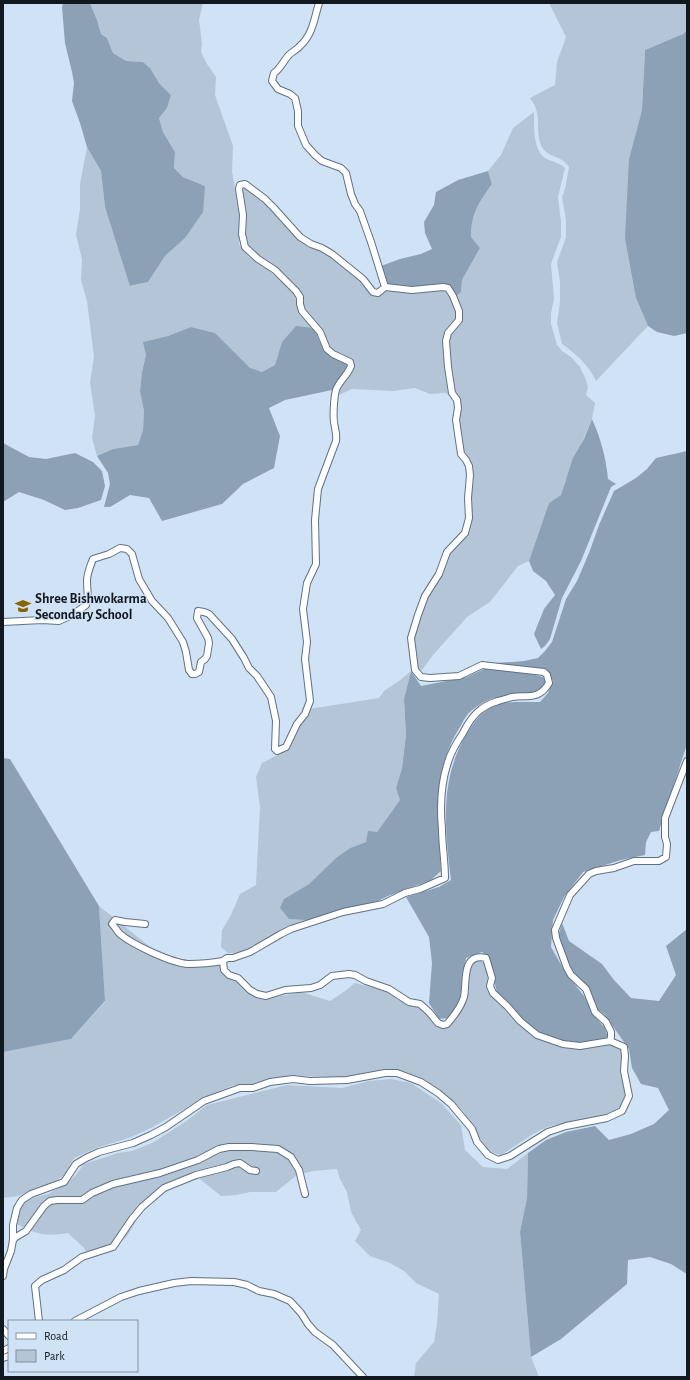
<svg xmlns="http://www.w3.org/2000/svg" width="690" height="1380" font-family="'Alegreya Sans',sans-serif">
<rect width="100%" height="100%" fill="#d0e2f6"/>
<!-- green -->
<g fill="#b4c5d7">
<path d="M90 3H203L199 20 202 43 201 52 207 64 216 77 215 95 233 146 232 172 239 211V244L249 257 264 266 295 294 298 307 314 328 282 342 275 365 262 372 250 369 215 333 191 327 168 336 144 342 146 355 142 372 140 391 144 411 143 430 138 445 113 449 97 456 92 438 95 416 90 382 94 357 87 301 81 280 82 259 76 235 80 209V184L87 147 101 171 105 207 131 286 148 282 165 256 185 238 205 186 183 177 174 168 175 152 163 132 159 118 167 108 171 95 159 83 150 68 143 62 126 61 113 53 107 38 101 34 97 20Z"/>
<path d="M549 3H687V30L683 34 645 50 642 110 629 159 636 298 648 326 596 381C589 365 576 354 562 344L557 323 560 302V282L557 262 566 237V220L562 197 565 189 569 167C561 154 547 159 541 145 536 134 540 120 536 109 535 105 532 101 530 98L555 85 557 62 566 37Z"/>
<path d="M534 112C534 125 533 150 545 158 552 162 559 162 565 168L558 197 561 222V237L551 264 554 299 551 313V324L557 345 562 351 571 357 580 367 586 380 588 387 586 395 595 403 592 419 565 482 561 495 549 503 529 561 518 566 490 602 467 617 433 655 423 669 420 671 416 666 413 638 426 598 450 551 465 537 470 492 462 443 456 395 450 368 448 344 450 334 460 321 455 297 461 292 462 280 480 248 471 237C471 214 479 202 492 184L488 171 501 155 513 128Z"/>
<path d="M243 187 247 188 255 196 273 208 278 218 293 232 321 249 362 280 373 295 377 296 388 289H445L450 293 457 312 456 319 447 332 453 398 445 393 430 394 415 388 393 391 352 389 337 396C341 384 352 377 353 363L329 348 303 310 301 296 248 247 244 239 242 190Z"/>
<path d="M411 671 404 699 406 735 402 768 396 788 400 800 377 832 366 842 350 848 336 858 309 884 284 899 289 919 306 920 290 927 253 949 239 953H228L221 947 222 930 231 915 240 894 256 885 260 807 256 777 262 763 287 750 292 738 309 709 379 698 384 691 399 681Z"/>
<path d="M99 906 169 962 221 963 234 980 244 986 255 995 266 999 301 992 330 1001 345 991 355 983 388 991 398 1000 419 1007 428 1014 438 1026 447 1028 452 1021 473 961 481 960 486 967 488 981 500 1002 526 1028 577 1049 604 1044 613 1045 621 1050C625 1068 634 1104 611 1114 601 1118 589 1120 578 1122 570 1123 562 1124 554 1125 535 1130 518 1145 501 1155L488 1151 463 1111 442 1092 422 1078 402 1071 390 1069 339 1078 292 1075 250 1085H234L200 1099 181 1111 151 1128 129 1138 96 1148 74 1158 66 1174 54 1182 18 1196 3 1198V1052L71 1039 105 1002Z"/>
<path d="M391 1079 411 1083 441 1103 461 1125 465 1150 483 1167 507 1169 528 1153 527 1198 520 1232 531 1357 539 1377H414L416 1363 434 1342 437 1324 439 1294 416 1283 404 1271 390 1263 370 1256 355 1241 361 1230 351 1212 347 1192 340 1179 337 1169 313 1171 297 1175 276 1192H250L236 1195 221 1196 200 1179 174 1184 153 1201 144 1210 138 1218 127 1236 112 1250 91 1258 83 1247 68 1233C44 1237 37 1234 16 1224L20 1209 28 1199 48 1194 66 1184 75 1176 84 1164 118 1153 132 1151 152 1143 185 1122 207 1105 287 1085 342 1088 369 1081Z"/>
</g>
<!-- forest -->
<g fill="#8ca0b6">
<path d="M63 3H90L97 20 101 34 107 38 113 53 126 61 143 62 150 68 159 83 171 95 167 108 159 118 163 132 175 152 174 168 183 177 205 186 203 212 185 238 165 256 148 282 130 286 105 207 101 171 87 147 80 123 72 101 74 83 72 72 65 43 62 7Z"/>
<path d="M687 30V333L674 336 657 332 648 326 636 298 625 238 629 159 642 110 645 50 683 34Z"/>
<path d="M488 171 492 184C479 202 471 214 471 237L480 248 462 280 461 292 455 297 450 288H412L388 285 381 266 400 259 421 254 432 249 425 233 424 222 434 205 436 192 458 180Z"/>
<path d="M296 326 314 328C318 337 321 349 330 355 336 359 345 360 349 366L347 371 340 377 332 390 285 400 269 408 280 436 274 468 243 484 222 504 162 521 149 498 130 495 110 507H104L110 484 108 473 97 456 113 449 138 445 143 430 144 411 140 391 142 372 146 355 143 342 168 336 191 327 215 333 250 368 262 372 275 365 282 342Z"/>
<path d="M592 419C601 439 606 458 608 479L616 484 611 487 581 561 562 598 550 639 545 646 541 649 534 634 544 609 555 595 546 581 533 571 529 561 549 503 561 495 573 458 584 439Z"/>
<path d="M3 443 29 457 46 459 75 453 93 462 102 471 105 486 101 500 78 508 65 510 44 500 19 492 3 502Z"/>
<path d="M687 451V744L659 831 651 832 646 842 645 855 621 860 583 872 564 897 553 920 551 947 567 975 584 996 594 1016 605 1028 608 1038 581 1044 563 1041 544 1035 526 1024 497 993 489 958 482 952 466 958 462 981 461 995 457 1006 448 1018 439 1019 429 1003 432 963 429 937 406 897 439 887 451 880C445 830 439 781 466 735 475 721 480 713 495 705 504 701 530 702 540 702L548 693 553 681 546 672 498 665 496 663 524 661 538 658 545 651 552 642 566 599 577 581 589 553 599 525 614 491 636 478 647 469 656 458Z"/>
<path d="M484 669 528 673 543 677 547 682C544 685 542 689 538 691 524 697 506 694 491 699 485 701 475 707 470 712 466 715 463 722 460 727 431 772 438 821 441 871L431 880 388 896 378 901 306 920 289 919 280 908 284 899 309 884 336 858 350 848 366 842 368 831 377 832 400 800 396 788 402 768 406 735 404 699 411 671 421 686 467 677Z"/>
<path d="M3 758 10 759 99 906 105 1001 71 1039 3 1052Z"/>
<path d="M562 923 569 941 602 964 614 980 631 998 659 1001 676 975 666 946 687 929V1274L671 1264 650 1257 628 1260 627 1284 561 1339 531 1357 520 1232 527 1198 528 1153 546 1140 566 1132 595 1126 609 1140 631 1134 654 1124 669 1110 658 1088 641 1084 632 1068 629 1049 604 1014 596 1008 590 991 575 975 567 961 558 937Z"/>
</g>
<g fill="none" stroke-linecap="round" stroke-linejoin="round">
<defs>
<g id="minor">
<path d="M385 287 412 290 443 287 448 288 453 296 459 311V320L448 333 446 341 448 367 452 393 457 400 458 408 456 420 461 454 466 460 469 466 470 475 468 498 469 518 465 533 447 552 439 574 425 596 418 615 411 638 415 670 421 677 430 678 459 676 482 665 544 672 547 675 549 683C539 700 529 695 512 697 508 698 502 700 498 701 480 706 471 717 463 733 457 742 451 752 448 762 441 783 440 808 442 829 442 845 445 861 445 878L420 889 405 893 383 904 343 912 291 929 281 934 250 952 233 958H227L223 961 224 970 229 975 238 978 250 990 257 994 266 996 285 990 311 988 320 985 332 976 349 974 355 975 366 981 389 989 409 1002 420 1004 429 1012 438 1023 443 1025 447 1024C454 1016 461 1007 464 997 467 983 461 952 486 958L492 978 490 986 493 993 507 1006 520 1021 537 1035 563 1044 580 1046 610 1041 611 1037V1032L606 1022 595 1012 586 989 571 975 567 968 556 938 555 930 570 895 589 874 596 871 614 868 634 861H659L666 857 667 844 665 837V818L687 761"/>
<path d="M3 622 42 620 59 621 74 614 86 605C89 597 87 590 87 581 87 573 90 567 93 559L109 554 120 548 127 549 132 554 139 579 152 601 168 618 183 642 186 652 189 670 192 674H195L199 672 201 662 205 659 207 656 209 643 208 638 197 618 198 611 204 612 209 614 232 639 244 658 249 668 257 676 271 697 276 721 275 749 277 751 286 747 297 724 305 714 310 701 305 659 307 642 303 609 307 583 316 564 315 520 318 489 336 441C337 434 335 429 334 422 333 415 334 397 336 390 339 381 348 375 351 366L350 362 333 354 327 349 320 332 302 311 300 304V297L296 291 275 270 258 259 245 247 242 234 243 215 239 189 240 185 245 184 265 199 273 207 300 237 311 244 322 248 332 254 363 279 373 292 378 293 385 287 371 242 360 211 355 204 351 194 346 173 341 168 322 161 315 155 306 145 298 126V111L295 98 290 94 278 89 272 81 274 73C280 69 283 62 288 56 291 52 297 50 300 46 313 34 314 19 319 3"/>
<path d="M145 924 125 922 115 920 112 924C115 927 117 931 120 934 133 945 172 963 188 964 199 964 212 963 223 961"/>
<path d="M13 1240 16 1237 26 1231 44 1206 50 1201 57 1200H82L92 1193 113 1184 160 1173 198 1160 219 1149 229 1147H252L278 1149 291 1157 299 1170 305 1194"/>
<path d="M3 1276 4 1269 11 1251 13 1240V1225L17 1208 22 1200 31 1194 64 1182 76 1164 86 1158 99 1152 133 1143 151 1135 166 1127 204 1101 240 1088H253L270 1082 293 1079 310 1081 347 1080 385 1073H397L421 1082 438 1093 451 1104 472 1129 477 1142 488 1155 498 1160 510 1156 548 1132 566 1126 607 1118 622 1111 629 1096 624 1071 625 1056 624 1047 610 1041"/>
<path d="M39 1321 35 1286 42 1280 64 1270 82 1257 113 1247 132 1219 142 1207 164 1188 196 1175 227 1167 234 1164 240 1163 250 1170 256 1171"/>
<path d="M75 1321 121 1297 139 1291 174 1283 191 1281 234 1282 247 1285 259 1291 274 1294 290 1301 301 1313 308 1324 315 1332 333 1345 363 1377"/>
<path d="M3 1329 9 1336"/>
<path d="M3 1351 9 1348"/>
<path d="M3 1358 9 1356"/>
</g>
</defs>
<!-- minor casing -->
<use href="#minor" stroke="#617182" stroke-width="8"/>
<!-- minor -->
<use href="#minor" stroke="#fff" stroke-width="6"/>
</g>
<!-- icons -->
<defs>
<symbol id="school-bare" viewBox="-9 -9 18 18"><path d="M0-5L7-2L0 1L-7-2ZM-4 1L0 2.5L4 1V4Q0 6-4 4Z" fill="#8a6302" stroke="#d0e2f6" stroke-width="2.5" paint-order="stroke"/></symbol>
</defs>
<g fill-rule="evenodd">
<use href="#school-bare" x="12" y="595" width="22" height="22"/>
</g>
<g text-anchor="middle" stroke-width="3" stroke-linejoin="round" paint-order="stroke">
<!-- poi labels -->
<g font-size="14" font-weight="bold" fill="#12181f" stroke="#d0e2f6" text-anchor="start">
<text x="35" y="603">Shree Bishwokarma<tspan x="35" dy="16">Secondary School</tspan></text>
</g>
</g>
<!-- border -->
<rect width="690" height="1380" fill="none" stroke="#12181f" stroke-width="8"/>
<!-- legend -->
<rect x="8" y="1320" width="130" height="52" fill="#d0e2f6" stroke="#8491a0"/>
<rect x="16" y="1333" width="20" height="6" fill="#ffffff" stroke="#8491a0"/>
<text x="44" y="1340" font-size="12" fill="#12181f">Road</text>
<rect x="16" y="1350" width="20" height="12" fill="#b4c5d7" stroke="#8491a0"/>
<text x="44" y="1360" font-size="12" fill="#12181f">Park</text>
</svg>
